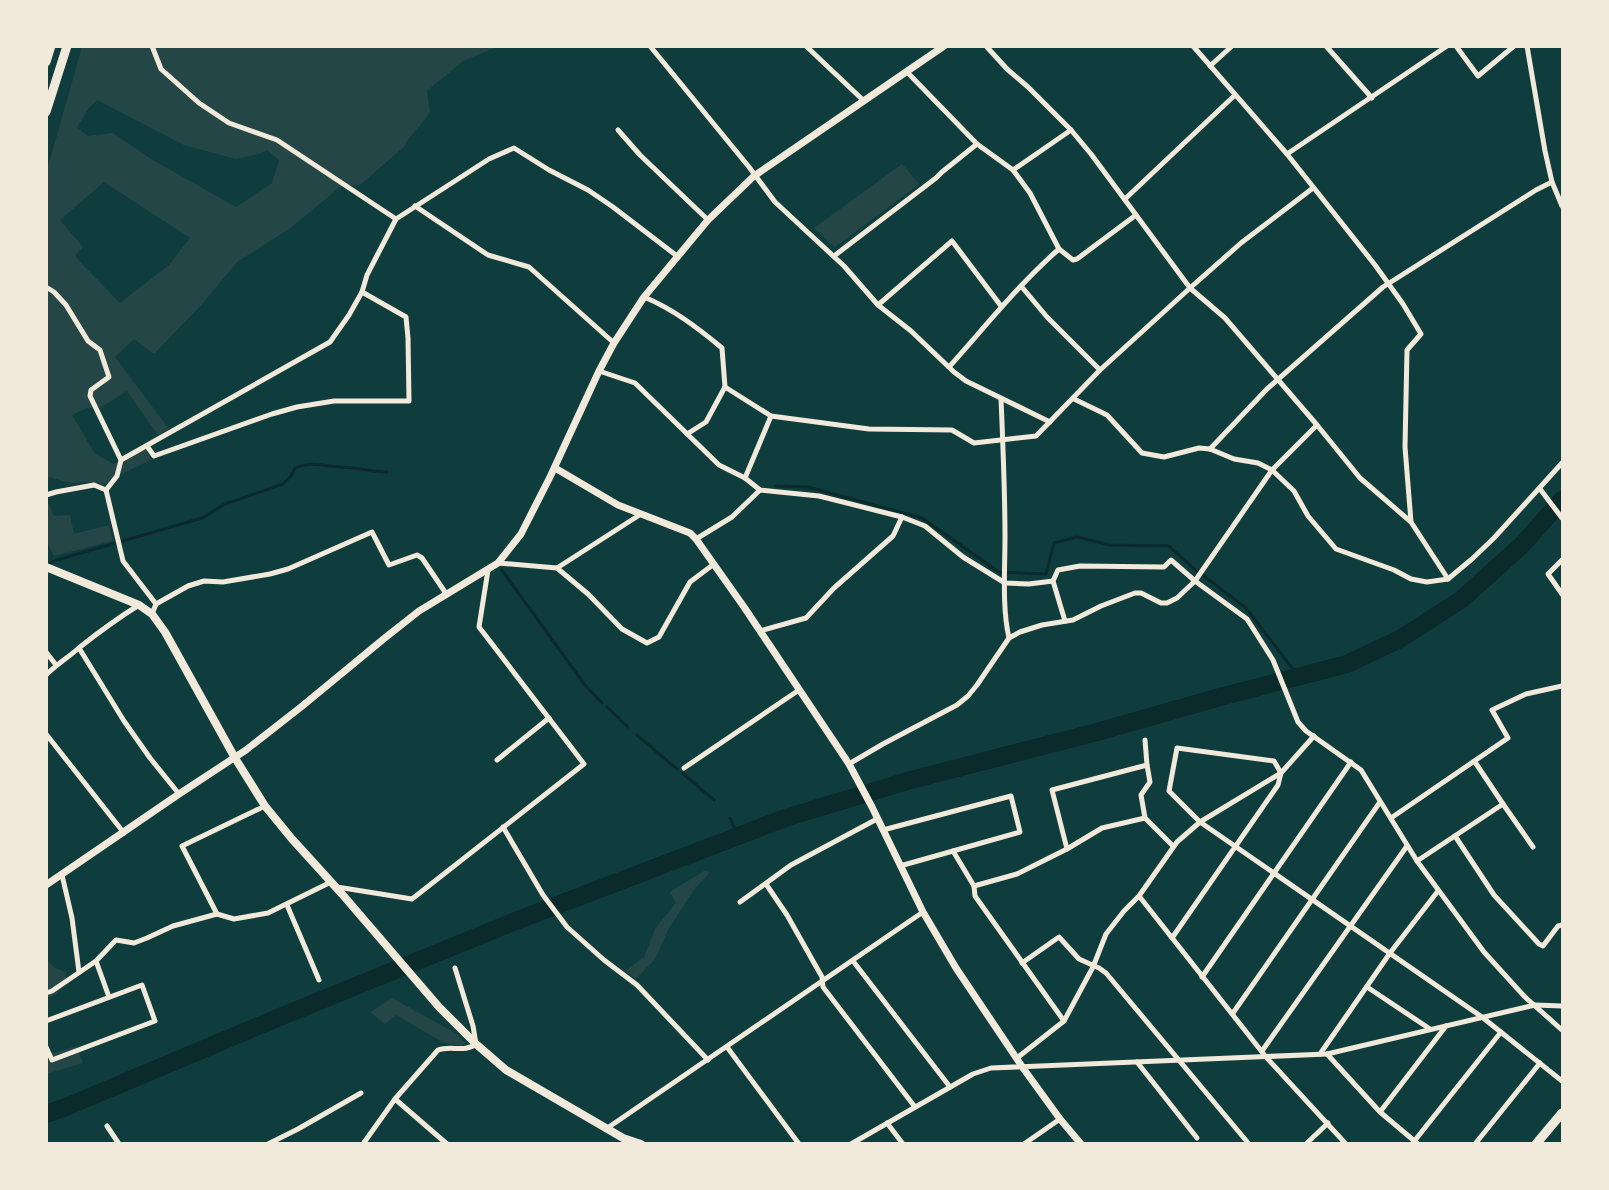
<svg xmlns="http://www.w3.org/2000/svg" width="1609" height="1190" font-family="Montserrat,sans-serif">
<rect width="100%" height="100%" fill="#0f3d3e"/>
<!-- green -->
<g fill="#244646" fill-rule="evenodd">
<path d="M82 47H497L463 61 427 91 430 113 406 142 405 146 360 185H352L339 188 289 229 237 262 203 303 154 354 134 339 115 357 169 429 158 435 127 391 100 408H87L72 415 95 454 114 464 146 449 151 460 117 476 105 484 86 482 71 483 49 477 47 479V170ZM97 100 184 145 236 159 259 154 267 150 279 160 272 183 236 207 151 159 113 133 88 136 77 127 89 108ZM104 182 190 238 169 265 120 303 80 262 75 255 83 247 60 220Z"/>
<path d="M902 164 919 184 835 247 814 228Z"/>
<path d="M47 500 54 516 70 515 74 534 109 525 113 541 54 556 47 542Z"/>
<path d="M704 871 710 872 693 891 669 928 655 959 636 979 625 971 644 957 655 929 676 903 670 892Z"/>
<path d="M46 959 55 968 66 972V979L57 994 47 998Z"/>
<path d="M392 998 457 1034 465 1043 462 1046 444 1043 396 1015 385 1024 370 1012Z"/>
<path d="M76 1046 83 1063 47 1074V1055Z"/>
</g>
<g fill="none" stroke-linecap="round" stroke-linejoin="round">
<!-- stream -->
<g stroke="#0a2a2b" stroke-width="3">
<path d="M776 486 808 487 922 518 999 572 1046 574 1054 543 1077 537 1110 545 1169 546 1192 567 1246 608 1299 677"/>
<path d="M46 565 57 560 202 518 225 504 283 484 291 476 295 468C306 463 317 464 329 466 337 467 345 467 353 468 365 469 375 472 387 472"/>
<path d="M501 569 585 685 602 703"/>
<path d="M607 707 628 727"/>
<path d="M637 735 677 769"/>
<path d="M682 773 714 800"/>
<path d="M730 818 738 837"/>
</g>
<!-- river -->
<path stroke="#0a2a2b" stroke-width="18" d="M46 1114 66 1107 275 1019 513 922 788 817 911 780 1097 732 1220 697 1347 664 1400 639 1462 599 1523 544 1562 500"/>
<!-- minor -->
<g stroke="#f1e9da" stroke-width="5">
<path d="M152 46 161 69 199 103 229 123 277 140 396 219"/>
<path d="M650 46 749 167 775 202 844 266 878 305 911 331 954 372 966 381 1050 422"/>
<path d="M806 46 864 101"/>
<path d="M986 46 1007 69 1028 87 1071 130 1091 154 1190 288 1225 318 1317 425 1360 478 1411 522 1448 579"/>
<path d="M1193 46 1287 154 1375 265 1403 304 1421 334 1407 350 1405 447 1411 522"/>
<path d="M1326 46 1372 98"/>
<path d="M1456 46 1478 76 1514 46"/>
<path d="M1527 46 1545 151 1552 182 1562 206"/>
<path d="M1210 66 1232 46"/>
<path d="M907 72 977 144 1013 170 1030 193 1059 249 1073 260 1077 259 1136 215"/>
<path d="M618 130 640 155 708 220"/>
<path d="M1287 154 1447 46"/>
<path d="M1013 170 1071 130"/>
<path d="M1125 199 1235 95"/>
<path d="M415 206 488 255 529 267 614 343"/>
<path d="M834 256 936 178 942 172 977 144"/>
<path d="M1021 286 1047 317 1100 370"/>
<path d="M46 287 54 292 66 305 88 341 100 350 109 377 91 390 90 396 121 460 117 476 106 490"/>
<path d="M644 297C673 309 698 328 722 348L725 387 771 416 745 478"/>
<path d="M878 305 952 241 1001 306"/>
<path d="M949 367C985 327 1018 285 1059 249"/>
<path d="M599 371 635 383 719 465 745 478 760 490 819 496 902 517 925 526 963 557 1005 583 1029 584 1053 581"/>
<path d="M1001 399C1003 445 1005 491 1005 537 1005 569 1002 608 1009 638"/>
<path d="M1074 399 1107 415 1142 453 1164 457 1199 448 1210 449 1234 459 1258 463 1272 470 1294 491 1308 516 1336 549 1394 570 1411 579 1427 582 1448 579 1472 559 1494 538 1562 463"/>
<path d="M771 416 869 429 952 430 974 443 1036 436 1100 370 1190 288 1241 243 1313 188"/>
<path d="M687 434 706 422 725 387"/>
<path d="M147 446 154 456 272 414 297 407 334 401H409L408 338 406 317 362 292"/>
<path d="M1210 449 1267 389 1383 287 1536 190 1552 182"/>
<path d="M121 460 330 342 349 315 362 292 367 275 396 219 489 159 514 148 549 170 588 190 613 207 677 256"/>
<path d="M1540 489 1562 518"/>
<path d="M106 490 123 561 156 604"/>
<path d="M46 495 56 492 94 485 106 490"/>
<path d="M696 539 732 517 760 490"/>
<path d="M1562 560 1548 574 1562 594"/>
<path d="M498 563 557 568 641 514"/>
<path d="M557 568 588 594 622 629 647 643 659 637 690 582 714 564"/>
<path d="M152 614 156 604 188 586 204 581 223 582 270 574 288 569 372 532 389 565 417 555 422 558 447 595"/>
<path d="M1065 621 1053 581 1058 570 1080 566 1164 567 1171 560 1195 581 1247 619 1273 660 1298 722 1306 731 1361 770 1417 861 1484 952 1525 997 1562 1030"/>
<path d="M760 631 806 618 834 588 893 536 902 517"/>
<path d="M79 648 124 721 150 758 179 794"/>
<path d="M46 652 56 665"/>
<path d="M46 675C57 664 69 657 80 647 99 632 118 618 139 605"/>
<path d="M46 734 124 833"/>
<path d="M1314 736 1281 773 1200 822 1177 842 1139 896 1266 1057 1346 1144"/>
<path d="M497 760 549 718"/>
<path d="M1475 762 1503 804 1533 847"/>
<path d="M849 764 883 744 957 705 968 696 977 685 1009 638 1020 632 1042 625 1073 620 1101 606 1135 593H1141L1161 603H1167L1177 598 1195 581 1272 470 1317 425"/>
<path d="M684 768 799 690"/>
<path d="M1145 818 1141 795 1150 782 1147 765"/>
<path d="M1391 818 1508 738 1492 710 1526 694 1562 686"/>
<path d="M503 827 543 895 567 927 604 960 637 985 708 1060"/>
<path d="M883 830 1011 796 1020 832 900 866"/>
<path d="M1455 836 1494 895 1539 944 1543 946 1558 926 1562 925"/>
<path d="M1067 849 1052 790 1147 765 1145 740"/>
<path d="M953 851 974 886 975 896 1064 1021"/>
<path d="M1417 861 1503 804"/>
<path d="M62 875 72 918 79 972"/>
<path d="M766 884 787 915 822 977 823 987 915 1107"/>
<path d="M974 886 1017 874 1067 849 1102 828 1145 818 1173 846"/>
<path d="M337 887 412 899 584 764 479 627 488 570"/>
<path d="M740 902 791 865 877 819"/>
<path d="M287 905 319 980"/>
<path d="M217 914 182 846 265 806"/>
<path d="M1172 938 1278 785 1281 773 1274 761 1177 748 1169 791 1200 822 1482 1017 1562 1081"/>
<path d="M96 961 109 997"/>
<path d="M853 961 950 1087"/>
<path d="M1022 963 1059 937 1079 959 1099 968 1106 973 1249 1144"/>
<path d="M1202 977 1351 762"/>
<path d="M1367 987 1430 1029"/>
<path d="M46 993 52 991 96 961 116 940 134 943 147 938 173 926 217 914 234 919 268 913 331 882"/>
<path d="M1233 1013 1380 802"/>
<path d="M46 1021 142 985 155 1021 52 1060 46 1047"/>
<path d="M727 1047 799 1144"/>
<path d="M1262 1051 1407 846"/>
<path d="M1320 1054 1390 953 1438 891"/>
<path d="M1327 1054 1380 1112 1418 1144"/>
<path d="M1017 1058 1064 1021 1093 967 1106 934 1124 911 1139 896"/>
<path d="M1137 1062 1197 1138"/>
<path d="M395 1099 447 1144"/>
<path d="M1380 1112 1446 1026"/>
<path d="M887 1123 903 1144"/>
<path d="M107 1126 119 1144"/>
<path d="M606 1129 923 912"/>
<path d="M268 1144 298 1129 361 1093"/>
<path d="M363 1144 395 1099 438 1050C451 1045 465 1053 476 1044L473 1026 455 968"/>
<path d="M851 1144 973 1074 991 1068 1327 1054 1535 1005 1562 1006"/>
<path d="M1024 1144 1060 1119"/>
<path d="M1306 1144 1328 1123"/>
<path d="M1412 1144 1501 1032"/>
<path d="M1475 1144 1540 1063"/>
</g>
<!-- tertiary -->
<g stroke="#f1e9da" stroke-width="7">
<path d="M555 468 618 505 690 533 696 539 744 607 849 764 872 807 923 912 956 968 1023 1068 1060 1119 1081 1144"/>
<path d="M46 885 179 794 246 750 301 707 386 637 419 611 498 563 521 534 550 477 599 371 614 343 644 297 708 220 754 176 944 46"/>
</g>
<!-- secondary -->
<path stroke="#f1e9da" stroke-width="8" d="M46 567 139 605 152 614 165 632 235 758 265 806 292 839 342 894 439 1007 476 1044 506 1070 623 1138 641 1144"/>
<!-- trunk -->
<path stroke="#f1e9da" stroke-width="9" d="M1536 1144 1562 1113"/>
<!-- motorway -->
<g stroke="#f1e9da" stroke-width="9">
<path d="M46 62 51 46"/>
<path d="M46 112 67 46"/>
</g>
</g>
<!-- border -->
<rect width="1609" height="1190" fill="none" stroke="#f1e9da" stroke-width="96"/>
</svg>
